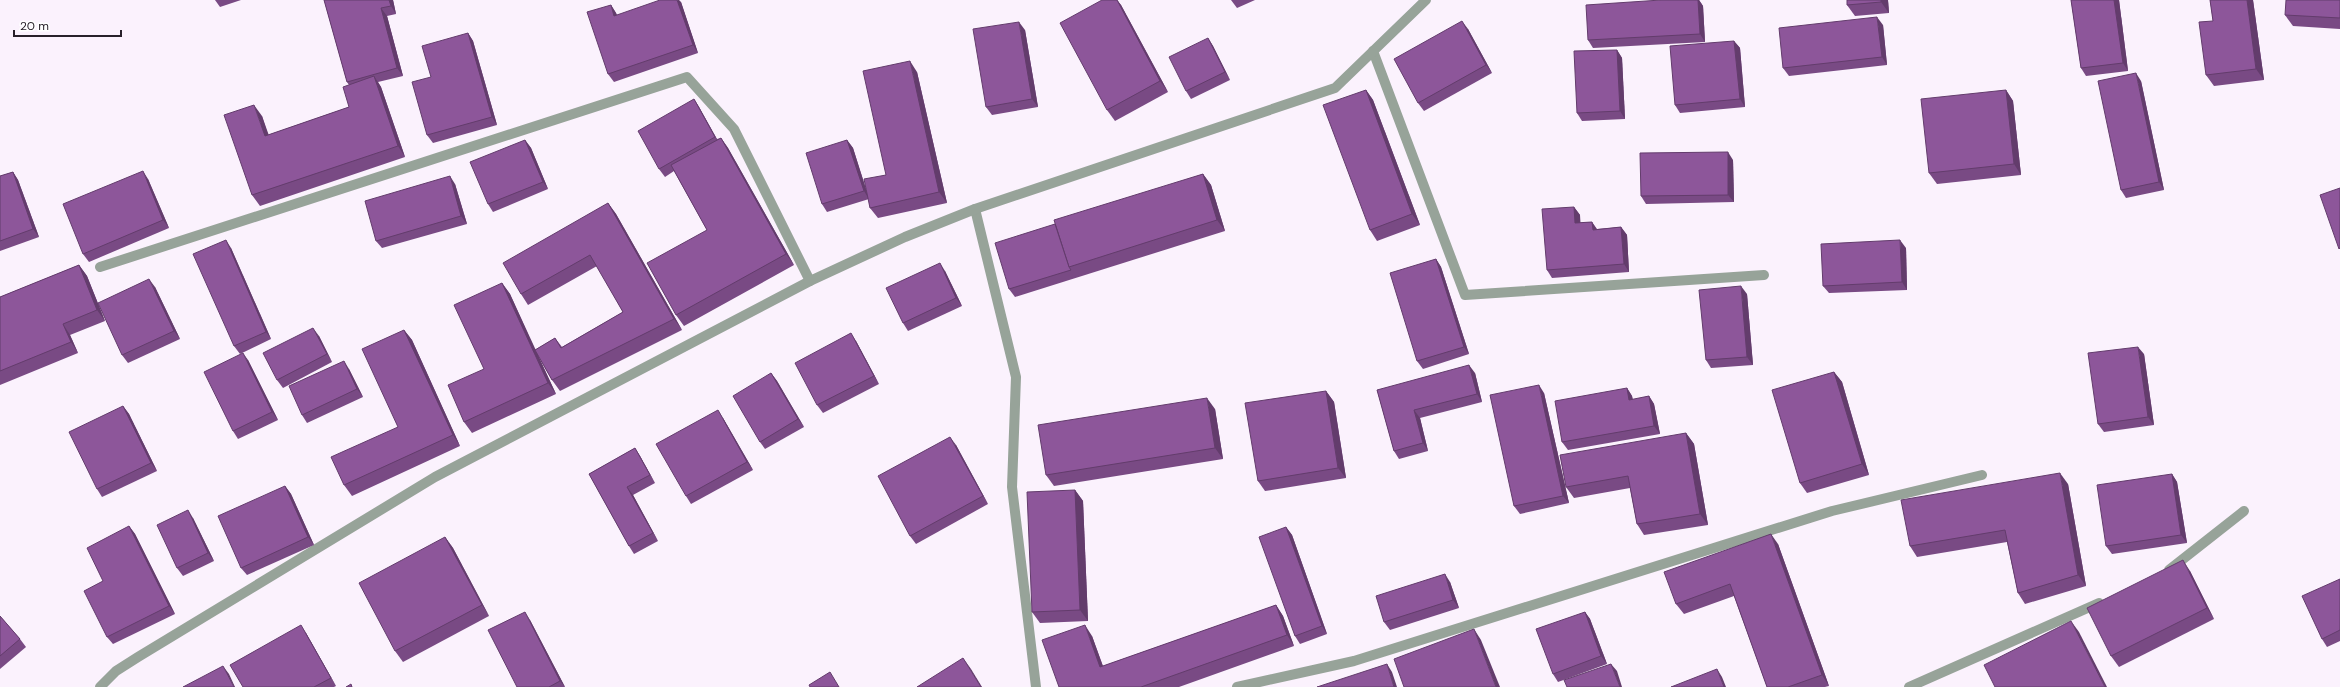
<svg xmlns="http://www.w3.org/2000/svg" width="2340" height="687" font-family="'DM Sans',sans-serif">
<rect width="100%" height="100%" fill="#fbf2fd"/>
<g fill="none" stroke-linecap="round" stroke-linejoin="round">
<!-- minor -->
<g stroke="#97a399" stroke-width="10">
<path d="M1373 51 1465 295 1764 275"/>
<path d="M975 209 1016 377 1012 487 1036 687"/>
<path d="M100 267 687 77 734 129 810 281"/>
<path d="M2169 570 2244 511"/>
<path d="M100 687 116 671 138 657 435 477 810 281 905 237 975 209 1335 88 1426 0"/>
<path d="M1237 687 1354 661 1832 511 1982 475"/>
<path d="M1909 687 2099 603"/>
</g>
</g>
<!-- wall -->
<g fill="#794a84">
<path d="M215 0H241L220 7Z"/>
<path d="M324 0H393L396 14 387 16 403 76 378 82 381 87 405 157 260 206 252 195 262 116 268 135 349 107V85L347 82Z"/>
<path d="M1102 0H1117L1121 5 1168 92 1115 121 1107 110Z"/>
<path d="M1231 0H1255L1237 8Z"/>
<path d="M1661 0H1699L1703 6 1705 42 1593 48 1588 40Z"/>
<path d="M1847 0H1888L1889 13 1855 16 1847 5Z"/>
<path d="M2071 0H2119L2128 71 2086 76 2081 68Z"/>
<path d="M2210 0H2253L2264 80 2214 86 2206 75 2213 21Z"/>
<path d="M2340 0V29L2293 26 2285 15Z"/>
<path d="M681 2 698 53 614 82 608 74 611 5 616 13 617 15Z"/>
<path d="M1883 25 1887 65 1789 76 1783 68Z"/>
<path d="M1468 29 1492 73 1424 111 1418 103Z"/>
<path d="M1025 30 1038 107 992 115 986 107Z"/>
<path d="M468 33 473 41 497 125 433 143 427 135 431 77Z"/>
<path d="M1208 38 1213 46 1230 80 1191 99 1186 91Z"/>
<path d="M1734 41 1740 48 1745 107 1680 113 1675 105Z"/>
<path d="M1617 50 1622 58 1625 119 1582 121 1577 113Z"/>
<path d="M917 72 947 203 878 218 870 208 869 199 827 212 822 204 847 140 853 148 867 192 886 175Z"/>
<path d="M2141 81 2164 190 2126 198 2121 190Z"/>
<path d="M1366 90 1373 100 1420 225 1377 241 1370 230Z"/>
<path d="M2006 90 2013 101 2021 175 1937 184 1929 173Z"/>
<path d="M694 99 699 107 717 139 721 138 728 148 794 265 684 326 676 315 707 230 674 171 665 177 659 169Z"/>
<path d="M525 140 531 148 548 189 493 212 488 204Z"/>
<path d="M1733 160 1734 202 1646 204 1641 196Z"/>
<path d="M13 172 18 180 39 237 0 251V176Z"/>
<path d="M1203 174 1211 185 1225 231 1015 297 1009 289 1055 224Z"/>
<path d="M148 179 169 228 89 262 83 254Z"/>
<path d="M455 184 467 224 382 248 376 241Z"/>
<path d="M608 203 616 214 682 330 560 391 552 380 535 350 556 394 472 433 464 422 484 369 502 283 510 294 535 350 555 338 562 347 623 312 597 266 528 305 521 294Z"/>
<path d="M1574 207 1580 215V223L1592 222 1597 229 1621 227 1627 235 1629 272 1552 278 1547 270Z"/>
<path d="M231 248 271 339 240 354 234 346Z"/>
<path d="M1906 248 1907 290 1829 293 1823 286Z"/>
<path d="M1436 259 1441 267 1469 354 1423 369 1417 361Z"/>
<path d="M79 265 87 276 105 321 70 335 78 353 0 385V297Z"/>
<path d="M945 271 962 306 908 331 903 323Z"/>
<path d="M155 287 180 339 128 363 122 355Z"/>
<path d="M1747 294 1753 365 1711 368 1706 360Z"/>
<path d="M404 330 412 340 460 446 352 496 344 485 398 427Z"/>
<path d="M319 336 332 362 283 388 277 380Z"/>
<path d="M856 341 879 384 823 413 817 405Z"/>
<path d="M2144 354 2154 425 2104 432 2098 424Z"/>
<path d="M248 360 278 420 238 439 233 431Z"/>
<path d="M349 369 363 397 307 423 302 415Z"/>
<path d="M1834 372 1842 382 1869 475 1807 493 1800 483Z"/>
<path d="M771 373 777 381 804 427 765 449 760 442Z"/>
<path d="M1475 373 1482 402 1420 418 1428 451 1399 459 1394 451 1377 390Z"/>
<path d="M1627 388 1632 396 1633 400 1649 396 1654 404 1660 434 1568 450 1562 442Z"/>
<path d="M1326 391 1334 402 1346 478 1265 491 1258 481Z"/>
<path d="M1544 393 1569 503 1520 514 1514 506Z"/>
<path d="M123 406 129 414 157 471 102 497 97 489Z"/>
<path d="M1215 409 1223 459 1054 486 1046 475Z"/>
<path d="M723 418 753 470 691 504 686 496Z"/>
<path d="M1686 433 1694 444 1708 525 1644 535 1637 524 1630 488 1574 498 1566 487Z"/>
<path d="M956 445 988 504 916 544 910 536Z"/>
<path d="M635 448 640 456 655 483 633 495 658 541 634 554 629 546 589 474Z"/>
<path d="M2172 474 2177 482 2187 543 2112 554 2106 546Z"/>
<path d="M2068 484 2086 586 2025 604 2018 593 2007 542 1917 557 1910 546Z"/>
<path d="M285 486 291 494 314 545 247 575 241 568Z"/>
<path d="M1075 490 1083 501 1088 621 1040 623 1032 612Z"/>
<path d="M193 518 214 561 183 576 177 568Z"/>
<path d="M129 526 135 534 175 614 113 644 107 637 103 581Z"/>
<path d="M1286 527 1292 535 1327 634 1300 644 1295 636Z"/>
<path d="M445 537 453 548 489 616 403 662 395 651Z"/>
<path d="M1778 544 1829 686 1825 687H1767L1734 596 1684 614 1676 604Z"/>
<path d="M2190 571 2214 619 2119 667 2111 656Z"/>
<path d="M2340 579V641L2327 647 2322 639Z"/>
<path d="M1450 582 1459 608 1390 630 1384 622Z"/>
<path d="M1276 605 1283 616 1294 646 1179 687H1059L1092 636 1103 666Z"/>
<path d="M1585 612 1590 619 1607 664 1558 682 1553 674Z"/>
<path d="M0 616 20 639 26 647 0 669Z"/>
<path d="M530 620 565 687H517Z"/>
<path d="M306 633 336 686 334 687H243Z"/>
</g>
<!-- shaded-wall -->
<g fill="#633c6c">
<path d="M389 0H393L396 14 391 6Z"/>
<path d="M677 0H679L681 2 698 53 693 45Z"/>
<path d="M1117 0 1121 5 1168 92 1160 81Z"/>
<path d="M1698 0H1699L1703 6 1705 42 1700 34Z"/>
<path d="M1881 0H1888L1889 13 1881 2Z"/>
<path d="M2114 0H2119L2128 71 2123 63Z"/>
<path d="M2247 0H2253L2264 80 2256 69Z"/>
<path d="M611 5 616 13 620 24 614 16Z"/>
<path d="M381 8 387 16 403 76 397 68Z"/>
<path d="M1877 17 1883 25 1887 65 1882 57Z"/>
<path d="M1462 21 1468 29 1492 73 1486 65Z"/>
<path d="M1019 22 1025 30 1038 107 1032 99Z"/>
<path d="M468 33 473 41 497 125 492 117Z"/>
<path d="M1208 38 1213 46 1230 80 1225 72Z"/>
<path d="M1734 41 1740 48 1745 107 1740 99Z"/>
<path d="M1617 50 1622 58 1625 119 1620 111Z"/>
<path d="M910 61 917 72 947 203 939 192Z"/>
<path d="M2136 73 2141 81 2164 190 2159 182Z"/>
<path d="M374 76 381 87 405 157 398 146Z"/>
<path d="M1366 90 1373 100 1420 225 1412 214Z"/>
<path d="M2006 90 2013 101 2021 175 2014 164Z"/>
<path d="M694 99 699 107 720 145 715 137Z"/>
<path d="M254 105 262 116 273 147 265 136Z"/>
<path d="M721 138 728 148 794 265 786 254Z"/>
<path d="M525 140 531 148 548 189 543 182Z"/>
<path d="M847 140 853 148 869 199 864 191Z"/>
<path d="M1728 152 1733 160 1734 202 1728 195Z"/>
<path d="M143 171 148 179 169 228 163 220Z"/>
<path d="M13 172 18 180 39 237 33 229Z"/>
<path d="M1203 174 1211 185 1225 231 1217 220Z"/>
<path d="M450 176 455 184 467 224 461 216Z"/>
<path d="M608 203 616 214 682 330 674 319Z"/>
<path d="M1574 207 1580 215 1581 231 1575 223Z"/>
<path d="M1592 222 1597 230H1593Z"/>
<path d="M1621 227 1627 235 1629 272 1624 264Z"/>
<path d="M226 240 231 248 271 339 266 332Z"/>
<path d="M1900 240 1906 248 1907 290 1902 282Z"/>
<path d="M1436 259 1441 267 1469 354 1464 347Z"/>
<path d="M940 263 945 271 962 306 956 298Z"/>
<path d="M79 265 87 276 105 321 97 310Z"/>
<path d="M149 279 155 287 180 339 174 331Z"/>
<path d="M502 283 510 294 556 394 548 383Z"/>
<path d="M1741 286 1747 294 1753 365 1747 357Z"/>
<path d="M63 324 70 335 78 353 71 342Z"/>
<path d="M313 328 319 336 332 362 327 354Z"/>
<path d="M404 330 412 340 460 446 453 435Z"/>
<path d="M851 333 856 341 879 384 874 376Z"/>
<path d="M2138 347 2144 354 2154 425 2148 417Z"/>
<path d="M243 353 248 360 278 420 272 412Z"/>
<path d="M344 361 349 369 363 397 357 389Z"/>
<path d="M1469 365 1475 373 1482 402 1477 394Z"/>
<path d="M1834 372 1842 382 1869 475 1862 464Z"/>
<path d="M771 373 777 381 804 427 798 419Z"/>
<path d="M1539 385 1544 393 1569 503 1563 496Z"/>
<path d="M1627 388 1632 396 1634 408 1629 400Z"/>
<path d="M1326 391 1334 402 1346 478 1338 468Z"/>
<path d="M1649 396 1654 404 1660 434 1654 426Z"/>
<path d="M1207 398 1215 409 1223 459 1215 448Z"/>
<path d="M123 406 129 414 157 471 151 463Z"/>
<path d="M718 410 723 418 753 470 747 462Z"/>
<path d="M1414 410 1420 418 1428 451 1423 443Z"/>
<path d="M1686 433 1694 444 1708 525 1700 514Z"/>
<path d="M950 437 956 445 988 504 983 496Z"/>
<path d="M635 448 640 456 655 483 650 475Z"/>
<path d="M2060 473 2068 484 2086 586 2078 575Z"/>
<path d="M2172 474 2177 482 2187 543 2181 535Z"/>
<path d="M285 486 291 494 314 545 308 537Z"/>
<path d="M627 487 633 495 658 541 653 533Z"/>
<path d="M1075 490 1083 501 1088 621 1080 610Z"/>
<path d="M188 510 193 518 214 561 208 553Z"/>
<path d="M129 526 135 534 175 614 169 606Z"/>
<path d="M1286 527 1292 535 1327 634 1322 626Z"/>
<path d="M1771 534 1778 544 1829 686 1822 675Z"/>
<path d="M445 537 453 548 489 616 482 605Z"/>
<path d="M2183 560 2190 571 2214 619 2207 608Z"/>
<path d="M1445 574 1450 582 1459 608 1453 600Z"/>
<path d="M1276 605 1283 616 1294 646 1287 635Z"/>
<path d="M525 612 530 620 565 687 560 681Z"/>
<path d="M1585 612 1590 619 1607 664 1601 656Z"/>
<path d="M2071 621 2079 632 2107 687H2105Z"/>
<path d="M301 625 306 633 336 686 331 678Z"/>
<path d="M1085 625 1092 636 1107 678 1100 667Z"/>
<path d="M1474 629 1481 640 1500 687H1496Z"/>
<path d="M963 658 971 669 982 687H981Z"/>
<path d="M1387 664 1392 672 1397 687H1394Z"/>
<path d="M1611 664 1617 671 1622 687H1620Z"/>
<path d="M223 666 229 674 235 687H234Z"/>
<path d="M1717 669 1722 677 1726 687H1724Z"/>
</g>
<!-- building -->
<g fill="#8d569a" stroke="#633c6c">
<path d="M324 0H389L391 6 381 8 397 68 347 82Z"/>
<path d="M660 0H677L693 45 608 74 587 12 611 5 614 16Z"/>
<path d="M1102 0H1117L1160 81 1107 110 1060 23Z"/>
<path d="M1661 0H1698L1700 34 1588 40 1586 5Z"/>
<path d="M1847 0H1881V2L1847 5Z"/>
<path d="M2071 0H2114L2123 63 2081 68Z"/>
<path d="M2210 0H2247L2256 69 2206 75 2199 22 2213 21Z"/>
<path d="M2286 0H2340V18L2285 15Z"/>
<path d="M1877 17 1882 57 1783 68 1779 28Z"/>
<path d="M1462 21 1486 65 1418 103 1394 59Z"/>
<path d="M1019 22 1032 99 986 107 973 29Z"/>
<path d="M468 33 492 117 427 135 412 82 431 77 422 46Z"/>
<path d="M1208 38 1225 72 1186 91 1169 57Z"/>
<path d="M1734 41 1740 99 1675 105 1670 46Z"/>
<path d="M1617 50 1620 111 1577 113 1574 51Z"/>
<path d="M910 61 939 192 870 208 864 179 886 175 863 71Z"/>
<path d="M2136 73 2159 182 2121 190 2098 81Z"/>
<path d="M374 76 398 146 252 195 224 115 254 105 265 136 349 107 343 87Z"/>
<path d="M1366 90 1412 214 1370 230 1323 105Z"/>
<path d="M2006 90 2014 164 1929 173 1921 99Z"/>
<path d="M694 99 715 137 659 169 638 131Z"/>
<path d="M721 138 786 254 676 315 647 263 707 230 671 165Z"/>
<path d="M525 140 543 182 488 204 470 162Z"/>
<path d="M847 140 864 191 822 204 806 153Z"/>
<path d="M1728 152V195L1641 196 1640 153Z"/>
<path d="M143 171 163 220 83 254 63 204Z"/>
<path d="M13 172 33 229 0 241V176Z"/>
<path d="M1203 174 1217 220 1069 267 1054 220Z"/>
<path d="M450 176 461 216 376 241 365 201Z"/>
<path d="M2340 188V248L2339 249 2320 195Z"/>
<path d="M608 203 674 319 552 380 535 350 555 338 561 348 623 312 590 255 521 294 503 263Z"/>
<path d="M1574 207 1575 223 1592 222 1593 230 1621 227 1624 264 1547 270 1542 209Z"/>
<path d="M1055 224 1069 267 1071 270 1009 289 995 243Z"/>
<path d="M226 240 266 332 234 346 193 254Z"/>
<path d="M1900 240 1902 282 1823 286 1821 244Z"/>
<path d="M1436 259 1464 347 1417 361 1390 273Z"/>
<path d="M940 263 956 298 903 323 886 288Z"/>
<path d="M79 265 97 310 63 324 71 342 0 371V297Z"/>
<path d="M149 279 174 331 122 355 98 303Z"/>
<path d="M502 283 548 383 464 422 448 385 484 369 454 305Z"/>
<path d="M1741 286 1747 357 1706 360 1699 290Z"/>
<path d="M313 328 327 354 277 380 263 353Z"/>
<path d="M404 330 453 435 344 485 331 457 398 427 362 349Z"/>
<path d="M851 333 874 376 817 405 795 363Z"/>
<path d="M2138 347 2148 417 2098 424 2088 353Z"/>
<path d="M243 353 272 412 233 431 204 372Z"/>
<path d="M344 361 357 389 302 415 289 386Z"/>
<path d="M1469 365 1477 394 1414 410 1423 443 1394 451 1377 390Z"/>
<path d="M1834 372 1862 464 1800 483 1772 390Z"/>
<path d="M771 373 798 419 760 442 733 396Z"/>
<path d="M1539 385 1563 496 1514 506 1490 395Z"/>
<path d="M1627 388 1629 400 1649 396 1654 426 1562 442 1555 401Z"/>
<path d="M1326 391 1338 468 1258 481 1245 403Z"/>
<path d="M1207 398 1215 448 1046 475 1038 425Z"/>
<path d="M123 406 151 463 97 489 69 432Z"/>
<path d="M718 410 747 462 686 496 656 444Z"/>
<path d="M1686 433 1700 514 1637 524 1628 476 1566 487 1560 455Z"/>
<path d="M950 437 983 496 910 536 878 476Z"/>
<path d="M635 448 650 475 627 487 653 533 629 546 589 474Z"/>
<path d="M2060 473 2078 575 2018 593 2005 530 1910 546 1901 500Z"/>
<path d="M2172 474 2181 535 2106 546 2097 485Z"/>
<path d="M285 486 308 537 241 568 218 516Z"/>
<path d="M1075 490 1080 610 1032 612 1027 492Z"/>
<path d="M188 510 208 553 177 568 157 525Z"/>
<path d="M129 526 169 606 107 637 84 591 103 581 87 548Z"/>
<path d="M1286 527 1322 626 1295 636 1259 537Z"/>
<path d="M1771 534 1822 675 1788 687H1767L1730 584 1676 604 1664 572Z"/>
<path d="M445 537 482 605 395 651 359 583Z"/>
<path d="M2183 560 2207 608 2111 656 2087 608Z"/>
<path d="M1445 574 1453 600 1384 622 1376 596Z"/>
<path d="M2340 579V630L2322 639 2302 596Z"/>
<path d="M1276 605 1287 635 1141 687H1059L1042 640 1085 625 1100 667Z"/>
<path d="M525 612 560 681 549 687H517L488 630Z"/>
<path d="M1585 612 1601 656 1553 674 1536 629Z"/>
<path d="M0 616 20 639 0 656Z"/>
<path d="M2071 621 2105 687H1995L1984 665Z"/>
<path d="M301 625 331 678 314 687H243L230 665Z"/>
<path d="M1474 629 1496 687H1404L1394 659Z"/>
<path d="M963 658 981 687H917Z"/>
<path d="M1387 664 1394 687H1317Z"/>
<path d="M1611 664 1620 687H1567L1564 680Z"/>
<path d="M223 666 234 687H183Z"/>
<path d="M1717 669 1724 687H1671Z"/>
<path d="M830 672 839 687H810L809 685Z"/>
<path d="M351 684 352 687H346Z"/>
</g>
<!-- scale -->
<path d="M14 30v6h107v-6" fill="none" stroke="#28202a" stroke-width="2"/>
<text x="20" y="30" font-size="12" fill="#28202a" stroke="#ffffff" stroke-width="3" paint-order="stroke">20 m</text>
</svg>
